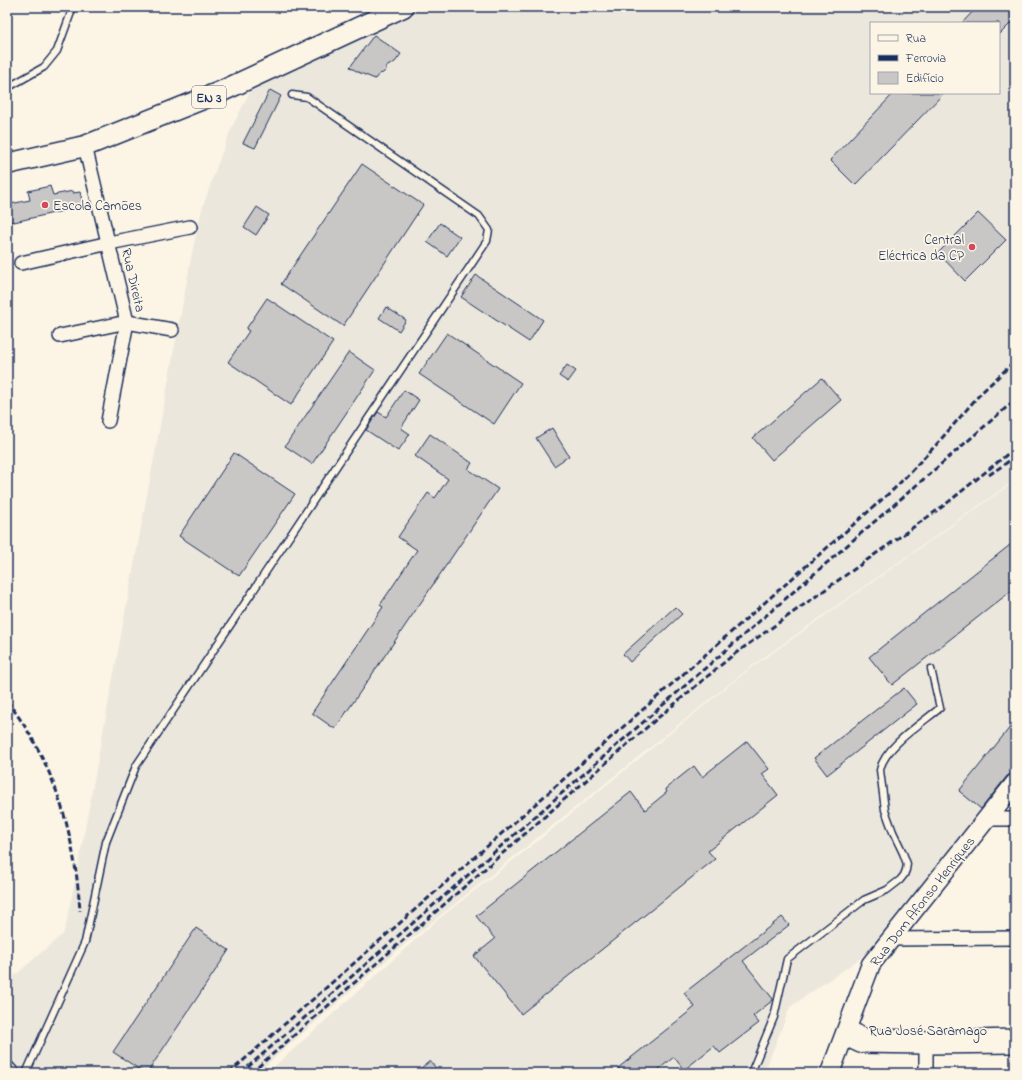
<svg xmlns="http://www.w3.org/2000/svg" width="1022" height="1080" font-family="'Indie Flower',sans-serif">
<rect width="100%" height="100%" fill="#fcf5e5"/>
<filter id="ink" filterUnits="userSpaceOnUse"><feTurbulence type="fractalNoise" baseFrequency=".025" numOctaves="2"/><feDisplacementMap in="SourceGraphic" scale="8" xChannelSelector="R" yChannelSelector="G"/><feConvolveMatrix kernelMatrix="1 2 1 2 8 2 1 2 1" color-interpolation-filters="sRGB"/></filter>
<g filter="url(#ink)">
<!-- built -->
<g fill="#ece7dc" fill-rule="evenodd">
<path d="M423 7H1015V480L753 665 405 944 257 1073H7V982L63 934 66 925 78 866 193 248 202 209 217 166 231 129 253 86ZM871 23H999V93H871Z"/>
<path d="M1015 481V770L865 955 790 1007 764 1073H267L436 921 535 843 748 670Z"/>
</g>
<!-- building -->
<g fill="#c8c7c6" stroke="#1b2f5e">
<path d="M977 7H1015V19L999 35V23H962Z"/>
<path d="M374 35 401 54 395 62 386 67V70L383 73 379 74 375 79 358 72 350 67Z"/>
<path d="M270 90 281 96 255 148 243 143Z"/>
<path d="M894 93H944L855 185 830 160Z"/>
<path d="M362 164 423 205 343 326 281 284Z"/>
<path d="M50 186 53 195 73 191V193L80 192 83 204 76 206V208L14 222V221L7 222V208L11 207 10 204 30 200 28 191Z"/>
<path d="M257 207 269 215 256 235 244 227Z"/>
<path d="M978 213 1006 240 965 281 938 253Z"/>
<path d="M440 223 460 237 447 256 427 242Z"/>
<path d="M476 275 543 320 529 342 461 297Z"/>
<path d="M267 298 333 342 291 405 228 362 249 331 246 329Z"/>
<path d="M386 307 406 320 399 331 379 318Z"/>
<path d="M447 333 521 383 494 424 419 374Z"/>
<path d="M349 352 375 370 312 464 285 446Z"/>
<path d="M567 365 576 371 568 382 559 376Z"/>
<path d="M822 378 841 400 772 460 753 438Z"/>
<path d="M404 390 419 400 401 428 410 434 398 451 366 430 378 412 386 417Z"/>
<path d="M552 428 569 456 554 466 536 438Z"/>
<path d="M430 434 472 463 468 469 498 489 335 729 312 713 383 607 380 605 417 550 398 537 428 493 435 498 448 479 415 456Z"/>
<path d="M234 453 295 494 239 576 179 536Z"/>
<path d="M1015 541V588L892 685 869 657Z"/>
<path d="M675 607 682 614 630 662 623 654Z"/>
<path d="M904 688 917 704 827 775 814 758Z"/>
<path d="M1015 721V772L1007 776 981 809 959 791Z"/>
<path d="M747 741 769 769 762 774 778 795 708 851 715 859 521 1014 474 956 495 939 476 916 631 792 645 810 667 792 665 789 694 766 702 777Z"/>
<path d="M782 917 789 925 743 961 773 999V1000L753 1016 759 1023 720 1053 714 1046 684 1070 674 1057 654 1073H622L618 1068 695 1007 684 993Z"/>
<path d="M196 928 229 950 147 1073H145L113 1052Z"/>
<path d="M430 1061 440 1073H415Z"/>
</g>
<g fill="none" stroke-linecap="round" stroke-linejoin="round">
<defs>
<g id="lane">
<path d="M7 88 44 67 57 51 73 7"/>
<path d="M7 1062 17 1073"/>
<path d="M26 1073 85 942 106 842 136 766 487 241 489 230 479 216 307 97 292 95"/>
<path d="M751 1073 774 1017 787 959 864 900 887 890 900 880 904 875 906 870 907 864 903 853 893 832 885 810 880 770C884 747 922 723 940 708L931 669"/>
</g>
<g id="street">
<path d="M85 146 127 322 108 421"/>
<path d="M21 263 109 243 190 227"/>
<path d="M60 336 127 322 172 330"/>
<path d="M987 819H1015"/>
<path d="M890 939 1015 938"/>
<path d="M848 1026 863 1035 926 1038 1015 1036"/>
<path d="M843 1038 860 1046 926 1047 1015 1046"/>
<path d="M926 1047V1073"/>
</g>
<path id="secondary" d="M830 1073 871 964 1015 783"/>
<path id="primary" d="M7 164 85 146 220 92 403 7"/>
</defs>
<!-- lane casing -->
<use href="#lane" stroke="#1b2f5e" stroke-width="9"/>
<!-- street casing -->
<use href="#street" stroke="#1b2f5e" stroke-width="16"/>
<!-- secondary casing -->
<use href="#secondary" stroke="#1b2f5e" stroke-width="21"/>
<!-- primary casing -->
<use href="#primary" stroke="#1b2f5e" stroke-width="23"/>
<!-- lane -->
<use href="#lane" stroke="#fcf5e5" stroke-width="6"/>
<!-- street -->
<use href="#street" stroke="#fcf5e5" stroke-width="13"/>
<!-- secondary -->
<use href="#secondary" stroke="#fcf5e5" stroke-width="18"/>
<!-- primary -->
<use href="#primary" stroke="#fcf5e5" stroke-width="20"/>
<!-- rail -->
<g stroke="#1b2f5e" stroke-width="3" stroke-dasharray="6 3" stroke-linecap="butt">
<path d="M989 475 1015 457"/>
<path d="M7 701C55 763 75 834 80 911"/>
<path d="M229 1073 894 489 936 445 981 393 1015 361"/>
<path d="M241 1073 695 677 1015 400"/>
<path d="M251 1073 653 722 733 655 946 504 1015 448"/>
</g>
</g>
</g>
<!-- markers -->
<g fill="#d1495b" stroke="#fcf5e5" stroke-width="1.5">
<circle cx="45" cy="205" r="4"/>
<circle cx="972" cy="247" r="4"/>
</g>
<g text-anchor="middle" stroke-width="3.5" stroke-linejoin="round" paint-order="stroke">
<!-- shield labels -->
<rect fill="#fcf5e5" stroke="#5e6a86" stroke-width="1" x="192" y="86" width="34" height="22" rx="3"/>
<g font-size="13" font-weight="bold" fill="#1b2f5e">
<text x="209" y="102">EN 3</text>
</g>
<!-- poi labels -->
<g font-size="14" fill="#1b2f5e" stroke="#fcf5e5" text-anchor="start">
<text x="53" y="210">Escola Camões</text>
<text x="964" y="244" text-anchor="end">Central<tspan x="964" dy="16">Eléctrica da CP</tspan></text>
</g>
<!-- street labels -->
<g font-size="14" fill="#1b2f5e" stroke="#fcf5e5">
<text transform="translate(134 280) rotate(77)" y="5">Rua Direita</text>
<text transform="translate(922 901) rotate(-52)" y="5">Rua Dom Afonso Henriques</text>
<text x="928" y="1035">Rua José Saramago</text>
</g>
</g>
<!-- margin -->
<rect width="1022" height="1080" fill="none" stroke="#fcf5e5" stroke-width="24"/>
<rect x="12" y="12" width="998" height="1056" fill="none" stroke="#1b2f5e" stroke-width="1.5" filter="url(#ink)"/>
<!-- legend -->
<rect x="870" y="22" width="130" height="72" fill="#fcf5e5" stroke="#a2a6af"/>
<rect x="878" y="35" width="20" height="6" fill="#fcf5e5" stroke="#a2a6af"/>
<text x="906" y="42" font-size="12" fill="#1b2f5e">Rua</text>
<rect x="878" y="55" width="20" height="6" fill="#1b2f5e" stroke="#a2a6af"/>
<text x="906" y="62" font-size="12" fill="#1b2f5e">Ferrovia</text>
<rect x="878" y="72" width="20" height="12" fill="#c8c7c6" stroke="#a2a6af"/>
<text x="906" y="82" font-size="12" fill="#1b2f5e">Edifício</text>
</svg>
